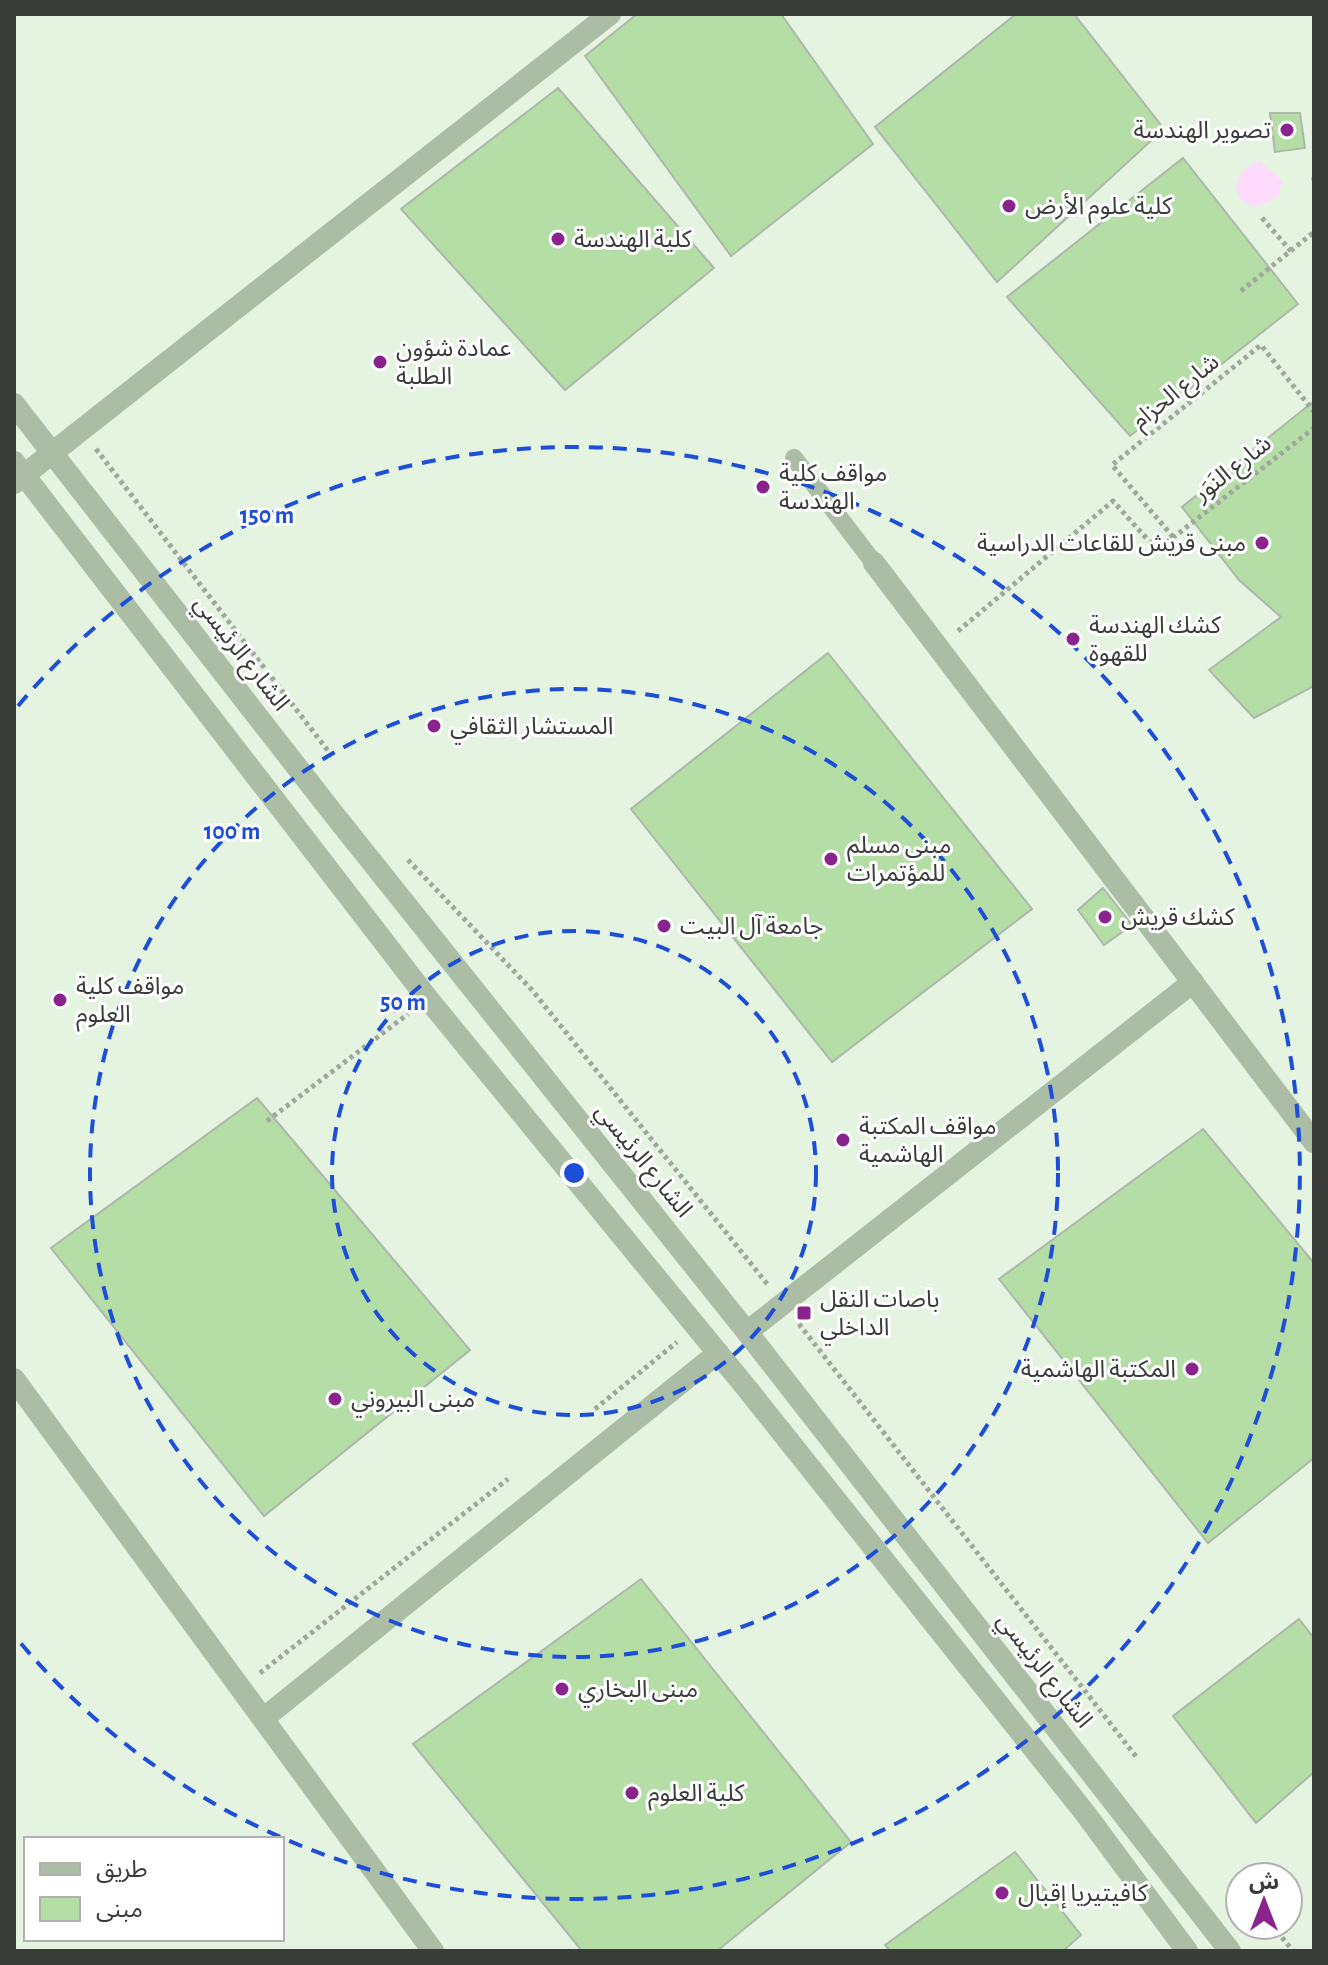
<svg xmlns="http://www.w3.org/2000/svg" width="1328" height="1965" font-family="'Alegreya Sans','Noto Sans Arabic',sans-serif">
<rect width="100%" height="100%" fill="#f4fef1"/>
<!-- built -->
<path fill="#e5f3e1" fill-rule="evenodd" d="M14 14H1314V1951H14ZM26 1839H282V1939H26ZM1240 1877H1288V1925H1240Z"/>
<!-- green -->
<path fill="#fedafd" d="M1260 161 1282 181 1278 196C1237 226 1218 175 1260 161Z"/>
<!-- building -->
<g fill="#b5dea7" stroke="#aeb7ac" stroke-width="2">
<path d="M637 14H781L873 144 731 256 585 56Z"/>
<path d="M1016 14H1074L1164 129 997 282 875 127Z"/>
<path d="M558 88 714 268 565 390 401 209Z"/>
<path d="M1270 113H1300L1305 148 1275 152Z"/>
<path d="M1183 158 1298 304 1130 436 1007 297Z"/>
<path d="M1314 401V686L1254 718 1209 670 1281 617 1239 580 1182 507Z"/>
<path d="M828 653 1032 909 832 1062 631 809Z"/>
<path d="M1103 888 1132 925 1104 945 1078 910Z"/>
<path d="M257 1098 470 1350 264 1516 51 1248Z"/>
<path d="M1203 1129 1314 1263V1458L1208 1543 999 1279Z"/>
<path d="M641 1579 851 1842 717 1951H582L413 1744Z"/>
<path d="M1299 1619 1314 1638V1772L1256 1823 1173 1716Z"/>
<path d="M1015 1852 1081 1935 1063 1951H890L885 1945Z"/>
</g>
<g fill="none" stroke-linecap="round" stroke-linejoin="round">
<!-- path -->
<g stroke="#a0a79e" stroke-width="5" stroke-dasharray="4 4" stroke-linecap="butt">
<path d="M1314 177V181"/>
<path d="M1262 218 1291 251"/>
<path d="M1241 291 1314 232"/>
<path d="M96 449 332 756"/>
<path d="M1173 537 1112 465 1261 345 1314 412"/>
<path d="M958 631 1113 501 1157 550 1314 428"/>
<path d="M408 860 532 990 768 1285"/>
<path d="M267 1121 408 1014"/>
<path d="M799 1324 1138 1759"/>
<path d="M595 1409 677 1342"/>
<path d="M260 1673 508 1479"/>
<path d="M1234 1879 1240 1885"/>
<path d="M1272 1925 1293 1951"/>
</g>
<!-- service -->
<path stroke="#abbda5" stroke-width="18" d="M794 458 874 563"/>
<!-- minor -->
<g stroke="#abbda5" stroke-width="22">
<path d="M14 404 332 812 747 1332 1230 1951"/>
<path d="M14 462 428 999 749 1391 1085 1813 1187 1951"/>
<path d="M14 483 610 14"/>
<path d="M874 563 1314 1142"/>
<path d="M747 1332 1193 982"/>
<path d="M14 1379 433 1951"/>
<path d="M264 1718 718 1353"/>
</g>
</g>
<!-- distance rings -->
<g fill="none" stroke="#1d4ed8" stroke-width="4" stroke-dasharray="14 10">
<circle cx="574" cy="1173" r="242"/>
<circle cx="574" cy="1173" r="484"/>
<path d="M18 706A726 726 0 1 1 18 1640"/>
</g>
<!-- markers -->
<g fill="#89248c" stroke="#fff" stroke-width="3">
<circle cx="1287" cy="130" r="8"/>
<circle cx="1009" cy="206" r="8"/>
<circle cx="558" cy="239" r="8"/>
<circle cx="380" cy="362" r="8"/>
<circle cx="763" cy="487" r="8"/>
<circle cx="1262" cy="543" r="8"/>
<circle cx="1073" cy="639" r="8"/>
<circle cx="434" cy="726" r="8"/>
<circle cx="831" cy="859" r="8"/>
<circle cx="1105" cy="917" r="8"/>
<circle cx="664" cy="926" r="8"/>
<circle cx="60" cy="1000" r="8"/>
<circle cx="843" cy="1140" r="8"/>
<rect x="796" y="1305" width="16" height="16" rx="4"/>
<circle cx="1192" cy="1369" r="8"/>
<circle cx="335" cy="1399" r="8"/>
<circle cx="562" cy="1689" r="8"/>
<circle cx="632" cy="1793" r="8"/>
<circle cx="1002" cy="1893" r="8"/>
</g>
<g text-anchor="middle" stroke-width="6" stroke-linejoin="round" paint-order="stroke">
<!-- poi labels -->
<g font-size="24" fill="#393c38" stroke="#fff" text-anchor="start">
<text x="1271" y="138" text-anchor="end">تصوير الهندسة</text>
<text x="1025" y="214">كلية علوم الأرض</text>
<text x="574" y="247">كلية الهندسة</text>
<text x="396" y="356">عمادة شؤون<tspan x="396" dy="28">الطلبة</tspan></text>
<text x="779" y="481">مواقف كلية<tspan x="779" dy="28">الهندسة</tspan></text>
<text x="1246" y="551" text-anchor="end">مبنى قريش للقاعات الدراسية</text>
<text x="1089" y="633">كشك الهندسة<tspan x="1089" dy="28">للقهوة</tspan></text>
<text x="450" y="734">المستشار الثقافي</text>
<text x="847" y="853">مبنى مسلم<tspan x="847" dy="28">للمؤتمرات</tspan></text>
<text x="1121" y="925">كشك قريش</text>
<text x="680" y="934">جامعة آل البيت</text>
<text x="76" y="994">مواقف كلية<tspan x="76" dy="28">العلوم</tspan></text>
<text x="859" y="1134">مواقف المكتبة<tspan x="859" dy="28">الهاشمية</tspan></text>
<text x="820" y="1307">باصات النقل<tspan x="820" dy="28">الداخلي</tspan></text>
<text x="1176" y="1377" text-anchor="end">المكتبة الهاشمية</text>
<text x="351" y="1407">مبنى البيروني</text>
<text x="578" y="1697">مبنى البخاري</text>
<text x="648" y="1801">كلية العلوم</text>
<text x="1018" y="1901">كافيتيريا إقبال</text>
</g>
<!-- street labels -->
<g font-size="24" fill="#393c38" stroke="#fff">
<text transform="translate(1175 391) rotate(-39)" y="8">شارع الحزام</text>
<text transform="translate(1232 468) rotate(-38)" y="8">شارع النَوَر</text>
<text transform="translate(242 653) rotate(52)" y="8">الشارع الرئيسي</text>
<text transform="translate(644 1160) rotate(51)" y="8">الشارع الرئيسي</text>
<text transform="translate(1045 1670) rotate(52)" y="8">الشارع الرئيسي</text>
</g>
</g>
<circle cx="574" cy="1173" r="12" fill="#1d4ed8" stroke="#fff" stroke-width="4"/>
<g font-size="24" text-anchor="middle" font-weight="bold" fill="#1d4ed8" stroke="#fff" stroke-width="6" stroke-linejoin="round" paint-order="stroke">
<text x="267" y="523">150 m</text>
<text x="232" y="839">100 m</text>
<text x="403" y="1010">50 m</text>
</g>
<!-- border -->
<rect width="1328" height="1965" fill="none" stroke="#393c38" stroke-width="32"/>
<!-- legend -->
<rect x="24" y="1837" width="260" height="104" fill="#ffffff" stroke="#b0b1af" stroke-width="2"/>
<rect x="40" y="1863" width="40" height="12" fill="#abbda5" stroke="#b0b1af" stroke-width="2"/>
<text x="96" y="1877" font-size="24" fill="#393c38">طريق</text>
<rect x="40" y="1897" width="40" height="24" fill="#b5dea7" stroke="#b0b1af" stroke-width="2"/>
<text x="96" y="1917" font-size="24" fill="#393c38">مبنى</text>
<!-- north arrow -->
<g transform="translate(1264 1901)"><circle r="38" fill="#ffffff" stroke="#b0b1af" stroke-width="2"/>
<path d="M0-6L14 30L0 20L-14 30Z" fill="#89248c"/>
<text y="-12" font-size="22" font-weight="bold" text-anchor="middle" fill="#393c38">ش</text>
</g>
</svg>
